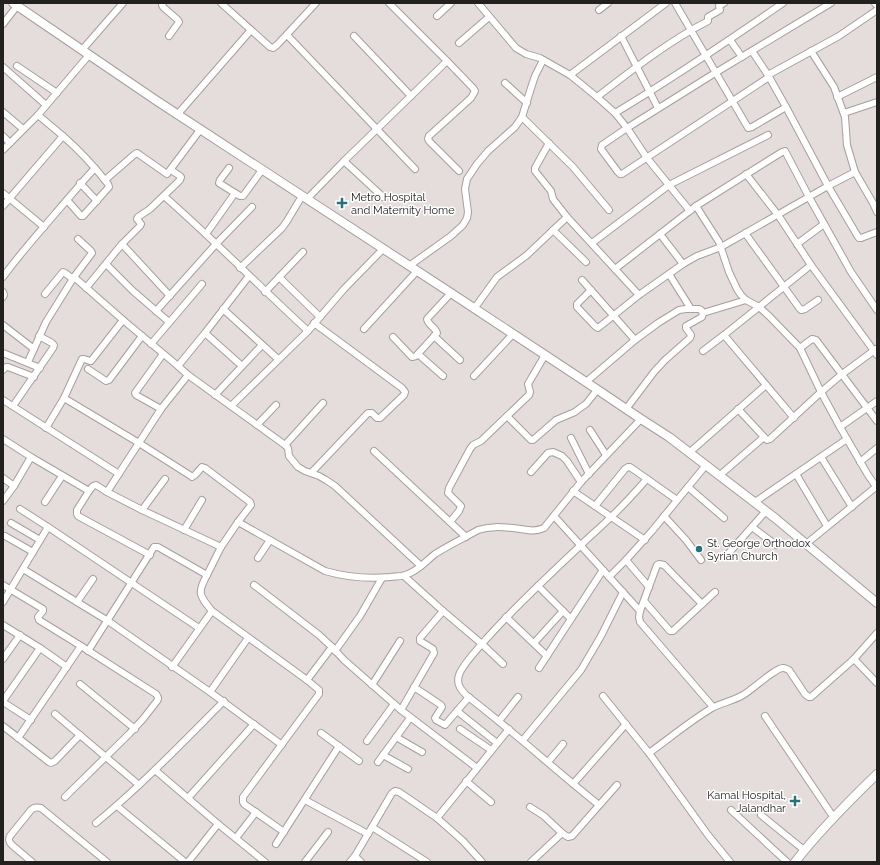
<svg xmlns="http://www.w3.org/2000/svg" width="880" height="865" font-family="Raleway,sans-serif">
<rect width="100%" height="100%" fill="#e4dddb"/>
<g fill="none" stroke-linecap="round" stroke-linejoin="round">
<defs>
<g id="street">
<path d="M163 3 162 5 163 7 178 20 179 22 169 36"/>
<path d="M221 3 270 47 273 48 277 45 316 3"/>
<path d="M478 3 516 48 526 54 540 58 570 75 597 97 615 113 627 128 647 158 690 211"/>
<path d="M675 3 747 126 748 128 752 127 786 107"/>
<path d="M599 10 608 3"/>
<path d="M437 16 451 3"/>
<path d="M3 24 17 6"/>
<path d="M287 35 415 169"/>
<path d="M354 36 411 96"/>
<path d="M621 36 658 108"/>
<path d="M730 40 742 57"/>
<path d="M459 43 489 17"/>
<path d="M82 50 123 3"/>
<path d="M752 51 768 75 786 107 828 186 857 235 859 238H861L877 232"/>
<path d="M811 51 834 87 845 117 847 145 855 172"/>
<path d="M447 61 473 88 475 91 474 93 471 98 429 136 428 139 429 141 459 171"/>
<path d="M17 66 57 93"/>
<path d="M3 67 46 105"/>
<path d="M570 75 666 3"/>
<path d="M768 75 839 36 877 10"/>
<path d="M769 77 622 174H620L618 172 601 149 602 145 627 128 715 73 831 3"/>
<path d="M505 83 527 103"/>
<path d="M597 97C632 70 669 41 708 21V17L720 10 719 6 724 3"/>
<path d="M837 97 877 77"/>
<path d="M3 112 23 129"/>
<path d="M615 113C673 78 728 41 783 3"/>
<path d="M844 113 877 102"/>
<path d="M177 115 251 30"/>
<path d="M522 117 573 167 609 210"/>
<path d="M3 136 10 143"/>
<path d="M63 136C80 151 94 166 108 184L109 187 83 216H81L67 200"/>
<path d="M549 143 535 168V171L551 191 553 199 567 217 639 295"/>
<path d="M3 150 38 115"/>
<path d="M344 161 383 197"/>
<path d="M229 168 220 180 219 183 235 193"/>
<path d="M746 174 778 215 811 265 877 355"/>
<path d="M105 180 135 154 137 153 167 174 200 130"/>
<path d="M80 183 97 201"/>
<path d="M3 193 44 227"/>
<path d="M164 196C213 239 259 286 308 331"/>
<path d="M307 199 344 161 447 61 389 3"/>
<path d="M3 206 63 136 38 115 89 55"/>
<path d="M696 206 719 242 729 272 737 289 741 295 746 300 759 307 769 316 800 348 821 392 840 427 868 475 877 488"/>
<path d="M553 230 586 262"/>
<path d="M745 233 800 309 801 310 805 309 818 300"/>
<path d="M206 234 235 193 240 196H243L262 170"/>
<path d="M660 234 683 264"/>
<path d="M592 243 669 185 768 135"/>
<path d="M122 244 170 296"/>
<path d="M797 244 824 224"/>
<path d="M106 264 133 291 169 322"/>
<path d="M409 266 451 236 463 225 467 218 468 212 465 189 467 179 477 164 488 151 515 127 522 117 531 88 535 76 543 60"/>
<path d="M240 268 282 228 287 221 302 196"/>
<path d="M615 269 696 206 782 152 785 151 809 197 851 272 877 310"/>
<path d="M669 274 691 309"/>
<path d="M3 277C19 255 37 235 54 215 68 199 81 183 95 168"/>
<path d="M74 277 123 320 178 366"/>
<path d="M279 277 320 317"/>
<path d="M582 280 635 340"/>
<path d="M86 288 122 244 140 226 141 224 137 219 138 217 150 209 180 180 181 177 180 176 171 170"/>
<path d="M591 290 577 304V307L595 326 598 328 639 295 683 264 697 256 721 247 828 186 855 172 873 203 877 212"/>
<path d="M3 292 4 295 3 297"/>
<path d="M265 292 303 252"/>
<path d="M45 294 63 272 65 273 73 279"/>
<path d="M223 309 278 359"/>
<path d="M474 309 497 277 527 255 567 217"/>
<path d="M156 311 216 244 252 207"/>
<path d="M3 325 34 349"/>
<path d="M364 329 417 271"/>
<path d="M205 333 242 366"/>
<path d="M724 335 794 418"/>
<path d="M434 336 460 360"/>
<path d="M393 337 412 357H413L416 356 437 333C436 328 428 325 427 319L451 293"/>
<path d="M151 344 202 284"/>
<path d="M800 348 812 339 816 340 877 421"/>
<path d="M703 351 724 335 811 265"/>
<path d="M3 353 40 368"/>
<path d="M418 354 443 376"/>
<path d="M28 362 46 322 74 277 92 253 91 251 78 239"/>
<path d="M88 369 106 381 109 380 142 336"/>
<path d="M3 370 6 367H8L34 377"/>
<path d="M188 375 285 445 288 448 289 456 298 467 305 471 319 476 326 480 335 486 421 566"/>
<path d="M474 376 513 334"/>
<path d="M586 382 635 340 658 323 679 310 686 309H699L701 310 703 313 746 300"/>
<path d="M215 395 262 345"/>
<path d="M64 398 139 443 191 476 192 477 195 475 202 467 205 468 250 502 251 505 238 522"/>
<path d="M3 400 119 474"/>
<path d="M13 406 53 348 54 345 52 343 39 336"/>
<path d="M231 406 308 331 344 289 383 249"/>
<path d="M161 409 136 395 135 393 163 354"/>
<path d="M626 409 654 372 665 360 690 338 691 335 686 328V326L702 317 703 313"/>
<path d="M738 409 764 437 767 440 770 439 821 392 841 375 876 349"/>
<path d="M507 416 531 440H533L556 420 575 412 580 408 586 404 597 390"/>
<path d="M257 425 276 405"/>
<path d="M840 427 877 401"/>
<path d="M46 428 64 398 82 359H84L90 361H91L123 320"/>
<path d="M590 430 606 455"/>
<path d="M571 438 589 474"/>
<path d="M3 439 31 457"/>
<path d="M285 445 323 403"/>
<path d="M374 451 466 537"/>
<path d="M690 452 766 385"/>
<path d="M821 457 852 507"/>
<path d="M860 462 877 448"/>
<path d="M531 472 548 453 553 452 562 456 567 461 581 482"/>
<path d="M311 473 368 413H372L377 418H380L404 395 405 392 402 388 314 323"/>
<path d="M796 474 827 526"/>
<path d="M720 475 764 437"/>
<path d="M3 478 14 486 31 457 89 491 93 486 96 485 107 492"/>
<path d="M688 487 724 518"/>
<path d="M89 491 77 510V514L78 516 150 555"/>
<path d="M573 491 645 540"/>
<path d="M3 501 14 486"/>
<path d="M45 502 62 476"/>
<path d="M755 502 847 439"/>
<path d="M595 506 625 469 628 467H630L677 500"/>
<path d="M20 509 48 527"/>
<path d="M142 510 165 479"/>
<path d="M554 516 640 611"/>
<path d="M664 516 686 540 701 560"/>
<path d="M450 522 459 511 461 506 448 493 449 488 470 449 473 445 481 441 529 395 530 392 528 384 545 355"/>
<path d="M11 523 40 540"/>
<path d="M752 527 776 545"/>
<path d="M184 530 202 500"/>
<path d="M5 536 33 552"/>
<path d="M806 544 877 486"/>
<path d="M221 547 142 510 107 492 161 409 188 375 178 366 205 333 249 276"/>
<path d="M727 555 766 511"/>
<path d="M258 558 270 540"/>
<path d="M626 560 649 587"/>
<path d="M23 569 108 621 210 692 282 745"/>
<path d="M207 575 221 547 238 522 325 571C346 577 368 579 390 577 396 576 402 577 408 574 419 570 426 561 435 554 449 545 464 538 478 530 490 526 501 527 513 528 525 529 532 533 544 528L581 482 641 419"/>
<path d="M404 576 443 611 482 644 503 664"/>
<path d="M609 577 626 560 652 531 706 465"/>
<path d="M3 585 43 609V611L38 617 39 620 81 646 156 694C158 697 159 698 157 701L143 719 129 734 65 797"/>
<path d="M254 585 319 635 332 647 344 660 401 710 477 768"/>
<path d="M538 586 571 619"/>
<path d="M644 601 670 631H673L715 592"/>
<path d="M3 602 48 527 199 628"/>
<path d="M77 602 93 579"/>
<path d="M702 604 664 565 659 564 657 565 640 611 639 617 640 622 713 707"/>
<path d="M506 617 547 656"/>
<path d="M3 625 40 648 67 667"/>
<path d="M534 643 563 611"/>
<path d="M88 651 154 547H158L207 575C197 593 199 595 212 611L307 680 319 690V694L243 797V802L244 804 284 832"/>
<path d="M335 651 360 616 382 578"/>
<path d="M3 659 20 635"/>
<path d="M854 659 877 683"/>
<path d="M172 667 212 611"/>
<path d="M539 668 603 570"/>
<path d="M307 680 332 647"/>
<path d="M80 684 135 729"/>
<path d="M372 685 400 641"/>
<path d="M414 687 441 705 442 707 435 718 436 720 445 725 469 697"/>
<path d="M210 692 248 638"/>
<path d="M603 696 649 753 708 835 730 862"/>
<path d="M3 701 40 648"/>
<path d="M3 702 31 720"/>
<path d="M401 710 434 653 433 649 420 641V638L443 611"/>
<path d="M457 711 497 743"/>
<path d="M55 714 139 785"/>
<path d="M765 716 834 818"/>
<path d="M499 721 518 697"/>
<path d="M3 726 49 762 51 763 55 761 80 735"/>
<path d="M460 729 491 750"/>
<path d="M321 733 359 761"/>
<path d="M396 737 422 752"/>
<path d="M18 738 81 646"/>
<path d="M523 740 581 670 601 636 623 592"/>
<path d="M367 741 394 704"/>
<path d="M649 753C670 738 690 721 712 708 721 703 733 701 743 695 752 690 775 668 783 668 786 668 786 669 789 670L805 694 809 697H811L854 659 877 633"/>
<path d="M383 755 408 769"/>
<path d="M378 762 410 718"/>
<path d="M548 762 563 744"/>
<path d="M155 770 218 824 265 862"/>
<path d="M466 781 491 802"/>
<path d="M573 784 626 724"/>
<path d="M188 798 254 724"/>
<path d="M305 800 368 834"/>
<path d="M599 805C555 770 513 731 467 696 461 690 456 684 459 675 462 665 481 645 489 636 517 605 549 575 580 546 590 536 601 527 611 517 624 505 635 492 647 479"/>
<path d="M117 806 185 862"/>
<path d="M530 807 544 816 562 833"/>
<path d="M731 810 787 862"/>
<path d="M761 815 804 850"/>
<path d="M437 818 463 841 482 862"/>
<path d="M96 823C141 786 182 743 224 701"/>
<path d="M372 827 427 862"/>
<path d="M236 838 256 812"/>
<path d="M276 844 339 746"/>
<path d="M355 856 361 862"/>
<path d="M32 862 12 845C9 842 8 840 10 836L31 810C34 807 37 807 41 808L107 862"/>
<path d="M188 862 218 824"/>
<path d="M305 862 328 832"/>
<path d="M350 862 355 856 392 793 395 791 399 792 437 818 509 729"/>
<path d="M531 862 562 833 568 837 572 836 617 785"/>
</g>
<g id="secondary">
<path d="M13 3 82 50 157 101 451 293 586 382 641 419 669 437 775 518 877 603"/>
<path d="M876 3 877 4"/>
<path d="M795 862C820 830 848 802 877 774"/>
</g>
</defs>
<!-- street casing -->
<use href="#street" stroke="#a69f9d" stroke-width="8"/>
<!-- secondary casing -->
<use href="#secondary" stroke="#a69f9d" stroke-width="10"/>
<!-- street -->
<use href="#street" stroke="#fff" stroke-width="6"/>
<!-- secondary -->
<use href="#secondary" stroke="#fff" stroke-width="8"/>
</g>
<!-- markers -->
<g fill="#29717b" stroke="#fff" stroke-width="1.5">
<path d="M340 197h4v4h4v4h-4v4h-4v-4h-4v-4h4z"/>
<circle cx="699" cy="549" r="4"/>
<path d="M793 795h4v4h4v4h-4v4h-4v-4h-4v-4h4z"/>
</g>
<g text-anchor="middle" stroke-width="3" stroke-linejoin="round" paint-order="stroke">
<!-- poi labels -->
<g font-size="11" fill="#232020" stroke="#fff" text-anchor="start">
<text x="351" y="201">Metro Hospital<tspan x="351" dy="13">and Maternity Home</tspan></text>
<text x="707" y="547">St. George Orthodox<tspan x="707" dy="13">Syrian Church</tspan></text>
<text x="786" y="799" text-anchor="end">Kamal Hospital,<tspan x="786" dy="13">Jalandhar</tspan></text>
</g>
</g>
<!-- border -->
<rect width="880" height="865" fill="none" stroke="#232020" stroke-width="8"/>
</svg>
